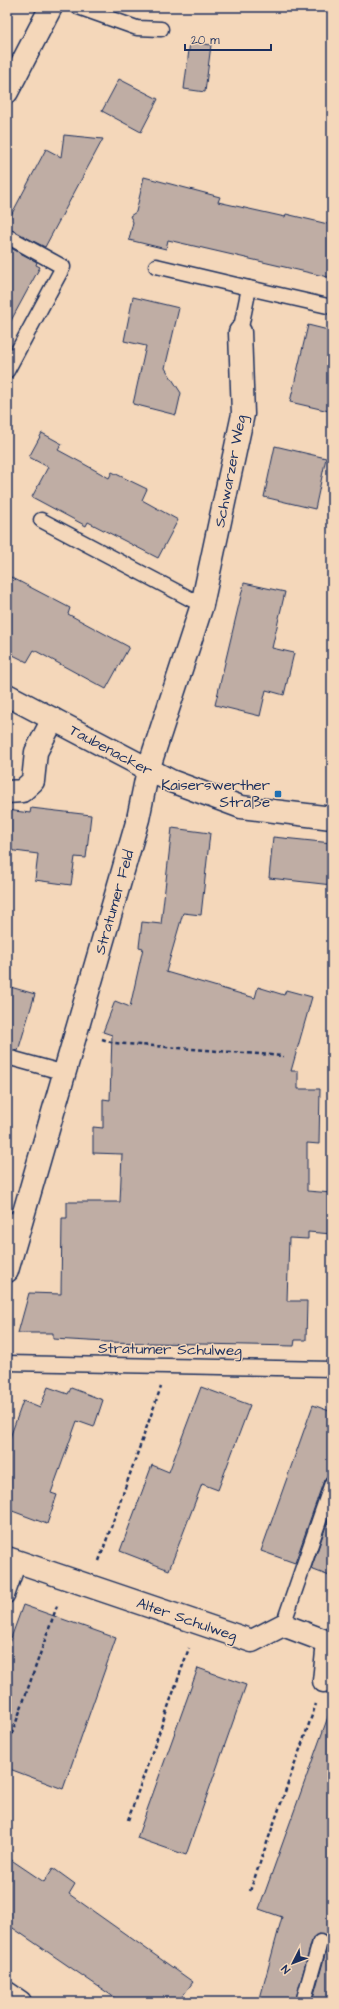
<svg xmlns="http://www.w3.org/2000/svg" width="339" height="2009" font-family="'Architects Daughter',sans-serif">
<rect width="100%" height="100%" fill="#f4d7ba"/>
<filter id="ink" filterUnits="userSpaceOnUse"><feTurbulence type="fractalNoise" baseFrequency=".025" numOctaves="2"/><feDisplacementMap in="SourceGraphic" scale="8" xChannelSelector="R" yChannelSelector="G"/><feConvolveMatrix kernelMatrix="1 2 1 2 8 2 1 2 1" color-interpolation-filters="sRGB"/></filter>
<g filter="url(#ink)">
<!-- building -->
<g fill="#bfada4" stroke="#1b2f5e">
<path d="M190 42 211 45 205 92 184 89Z"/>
<path d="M119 79 158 99 141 132 102 111Z"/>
<path d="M64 135 103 139 45 247 7 228V223L46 149 61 157Z"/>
<path d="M144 177 220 197 218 202 285 217 286 214 332 225V278L168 240 166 249 129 240 133 222 130 216 136 212Z"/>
<path d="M7 246 37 262 36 265 40 267 7 328Z"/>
<path d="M133 297 179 308 165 368 181 393 176 415 133 404 146 346 124 341Z"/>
<path d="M308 325 332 331V398L329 411 290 402Z"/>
<path d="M42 433 62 444 58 450 84 464 109 478 112 472 147 489 142 500 178 520 158 558 88 522 86 526 32 497 48 467 29 457Z"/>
<path d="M275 446 326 458 315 509 264 497Z"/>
<path d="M7 575 70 608 68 614 129 647 106 689 34 650 27 662 7 652Z"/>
<path d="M244 583 285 592 272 648 294 653 284 695 266 690 260 716 215 705Z"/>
<path d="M31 808 91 815 86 858 75 857 71 885 35 880 38 854 7 850V810L30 813Z"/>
<path d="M172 828 210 833 201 915 183 913 166 972 255 998 258 987 284 995 286 990 312 997 291 1071H298V1089H320L319 1144 307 1143V1191L332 1193V1234L308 1232V1239L289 1238 287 1301H307L306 1340H295L294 1346 106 1342 53 1339V1333H18L29 1293 61 1294 62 1218H67V1202H120L122 1154 93 1153V1127L103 1128V1099L110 1100 112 1035 103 1032 115 1001 130 1007 143 948 139 947 142 922 161 924Z"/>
<path d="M273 837 332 843V885L269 878Z"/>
<path d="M7 986 35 994 18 1051 7 1049Z"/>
<path d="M48 1387 68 1394 71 1388 103 1400 94 1427 77 1421 51 1493 57 1495 47 1524 7 1509V1446L23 1401 40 1408Z"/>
<path d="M201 1387 250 1405 218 1490 202 1484 169 1570 120 1551 152 1465 169 1472Z"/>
<path d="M313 1405 332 1412V1475L327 1476 324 1480 295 1563 261 1551Z"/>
<path d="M332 1509V1577L311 1569Z"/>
<path d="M23 1605 116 1638 63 1789 7 1768V1649Z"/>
<path d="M198 1668 246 1685 186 1855 137 1838Z"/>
<path d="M329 1714H332V2002H312L328 1944 326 1936 318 1934 312 1940 295 2002H259L282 1917 259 1909Z"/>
<path d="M7 1857 44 1882 53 1868 75 1884 69 1894 193 1982 178 2002H121L7 1924Z"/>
</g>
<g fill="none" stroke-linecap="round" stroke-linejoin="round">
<defs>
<g id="service">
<path d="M78 7 137 28 161 29"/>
<path d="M7 236 63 267 7 371"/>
<path d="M156 266 249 288 240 332"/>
<path d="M249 288 332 307"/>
<path d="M41 520 202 605"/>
<path d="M7 1057 65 1073"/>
<path d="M7 1219 21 1224"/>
<path d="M7 1363 332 1369"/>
<path d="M7 1596 19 1562"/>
<path d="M283 1625 332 1483"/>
<path d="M303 2002 320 1942"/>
</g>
<g id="minor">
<path d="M7 92 51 7"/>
<path d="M7 695 171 781 241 807 332 818"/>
<path d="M7 792 22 791 33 781 36 752 53 719"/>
<path d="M7 1271 138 819 148 770 202 605 243 414 240 332"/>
<path d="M7 1558 252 1641 283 1625 328 1642 324 1681"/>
<path d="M7 1993 20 2002"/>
</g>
</defs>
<!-- service casing -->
<use href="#service" stroke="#1b2f5e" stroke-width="17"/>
<!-- minor casing -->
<use href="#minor" stroke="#1b2f5e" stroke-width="25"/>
<!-- path -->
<g stroke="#1b2f5e" stroke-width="2.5" stroke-dasharray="4 3" stroke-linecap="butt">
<path d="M102 1039 114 1043 284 1056"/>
<path d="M99 1561 161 1387"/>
<path d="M7 1748 58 1603"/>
<path d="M128 1820 189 1648"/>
<path d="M250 1891 316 1704"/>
</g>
<!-- service -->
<use href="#service" stroke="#f4d7ba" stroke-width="14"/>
<!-- minor -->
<use href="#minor" stroke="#f4d7ba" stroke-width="22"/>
</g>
</g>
<!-- markers -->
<rect fill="#1f6fb2" stroke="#f4d7ba" stroke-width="1.5" x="274" y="790" width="8" height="8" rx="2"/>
<g text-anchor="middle" stroke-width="3" stroke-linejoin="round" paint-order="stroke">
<!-- street labels -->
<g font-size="15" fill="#1b2f5e" stroke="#f4d7ba">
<text transform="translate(230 471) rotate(-79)" y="5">Schwarzer Weg</text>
<text transform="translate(111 750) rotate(28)" y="5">Taubenacker</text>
<text transform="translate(114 902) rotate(-74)" y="5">Stratumer Feld</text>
<text transform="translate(170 1349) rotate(1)" y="5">Stratumer Schulweg</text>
<text transform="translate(187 1619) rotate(19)" y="5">Alter Schulweg</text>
</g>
<!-- poi labels -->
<g font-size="15" fill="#1b2f5e" stroke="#f4d7ba" text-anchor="end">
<text x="270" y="790">Kaiserswerther<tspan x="270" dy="17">Straße</tspan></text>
</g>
</g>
<!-- margin -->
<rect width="339" height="2009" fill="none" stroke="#f4d7ba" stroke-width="24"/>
<rect x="12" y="12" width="315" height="1985" fill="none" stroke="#1b2f5e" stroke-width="1.5" filter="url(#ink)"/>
<!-- north arrow -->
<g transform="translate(293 1963) rotate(228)" stroke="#f4d7ba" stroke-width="3" paint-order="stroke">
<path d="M0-3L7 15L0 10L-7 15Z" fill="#1b2f5e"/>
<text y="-6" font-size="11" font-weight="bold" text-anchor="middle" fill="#1b2f5e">N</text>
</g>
<!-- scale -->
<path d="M185 44v6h86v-6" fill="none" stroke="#1b2f5e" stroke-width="2"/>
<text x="191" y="44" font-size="12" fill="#1b2f5e" stroke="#f4d7ba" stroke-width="3" paint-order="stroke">20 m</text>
</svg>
